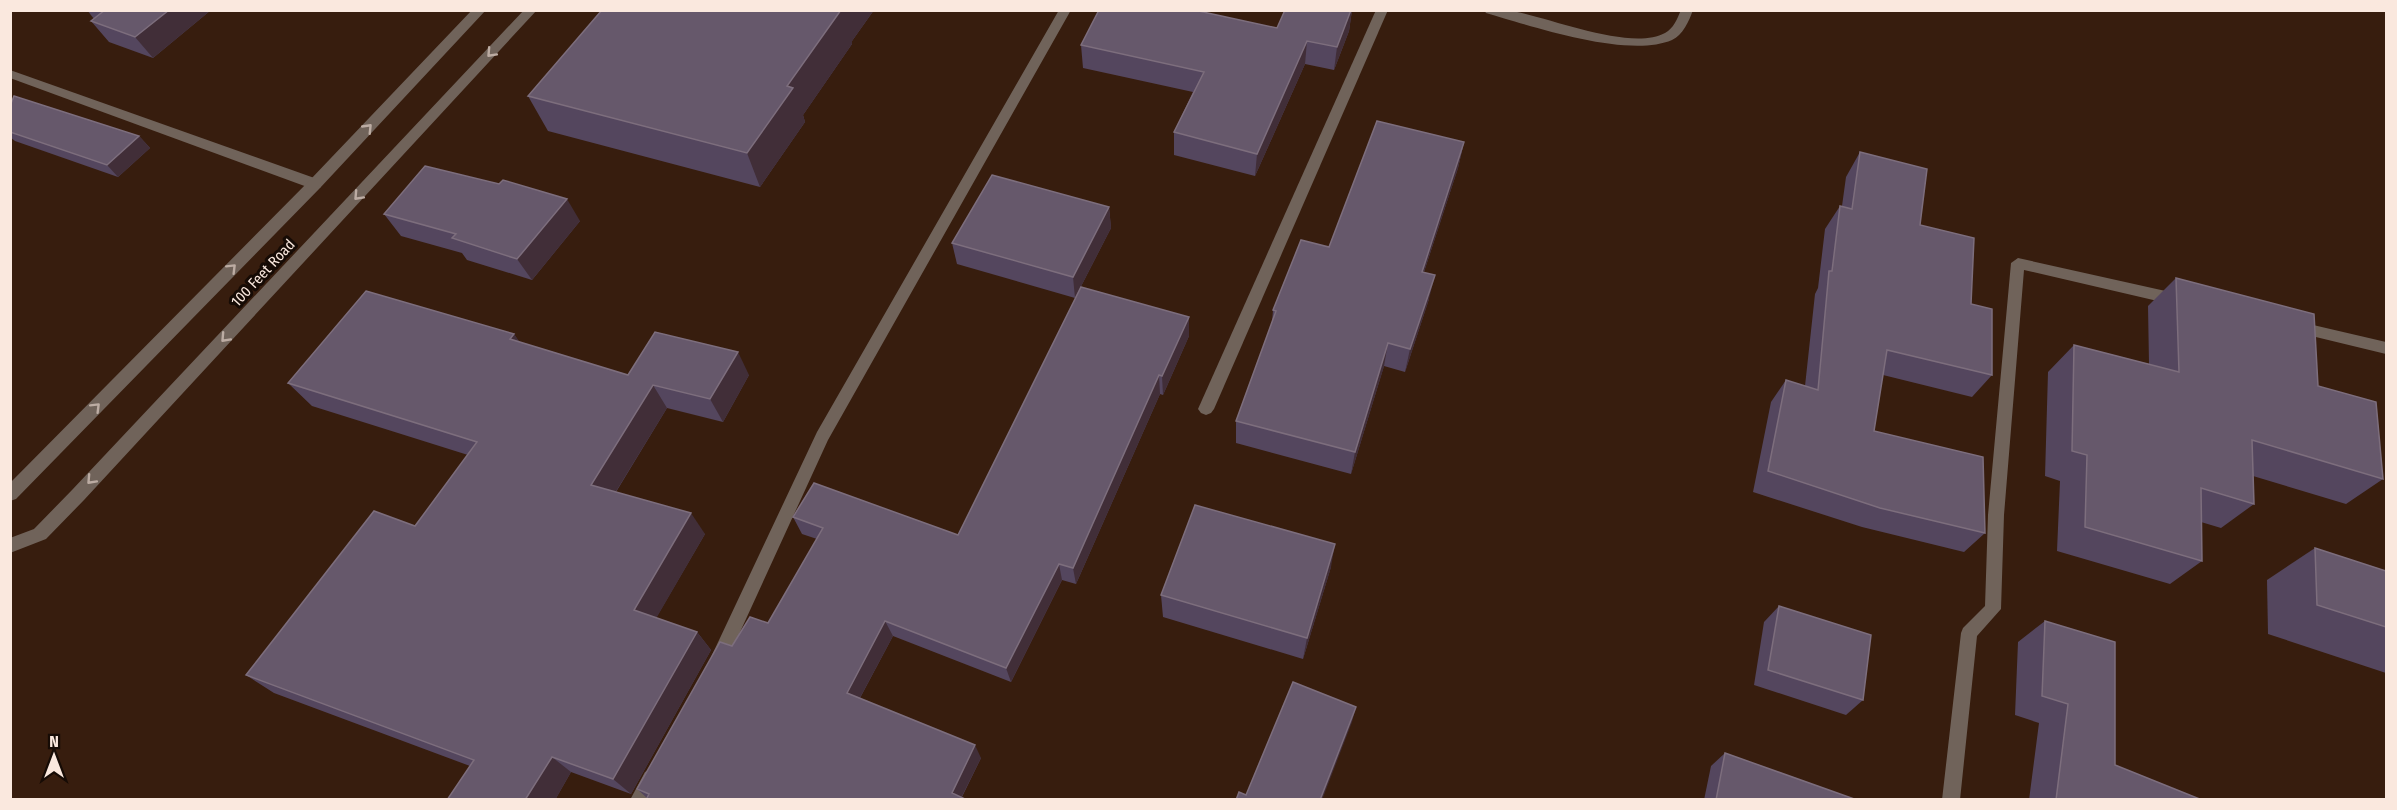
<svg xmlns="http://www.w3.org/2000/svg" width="2397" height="810" font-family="'Fira Sans Condensed',sans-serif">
<rect width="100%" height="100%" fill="#371d0e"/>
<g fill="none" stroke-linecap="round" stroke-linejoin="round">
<!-- service -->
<path fill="#70635a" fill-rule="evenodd" d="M10 70 320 180 322 184 320 188H310L10 78Z"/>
<!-- minor -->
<g fill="#70635a" fill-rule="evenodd">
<path d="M1059 10H1071L828 440 724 667 718 669 712 667 710 661 712 655 817 432Z"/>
<path d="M1376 10H1388L1214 409 1211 413 1206 415 1201 413 1198 409Z"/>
<path d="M1484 10C1492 10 1500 10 1507 10 1546 16 1630 52 1665 33 1674 28 1677 19 1681 10H1693C1689 21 1683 35 1672 40 1628 59 1531 26 1486 13Z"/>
<path d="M2018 258 2179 294 2184 296 2186 300 2184 304 2179 306 2024 270 2004 515 2001 609 1977 636 1960 800H1942L1961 633 1963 628 1985 606 1988 515 2011 263Z"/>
<path d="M2296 321 2386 342V354L2291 331 2289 327 2291 323Z"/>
<path d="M651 769 657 772 660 778 649 800H630L645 772Z"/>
</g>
<!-- tertiary -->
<g fill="#70635a" fill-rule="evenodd">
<path d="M472 10H486L320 188 16 499 10 501V483L310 180Z"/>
<path d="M524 10H537L84 500 46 539 10 553V538L34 529 72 490Z"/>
</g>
</g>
<!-- wall -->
<g fill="#54465e">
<path d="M87 10H211L153 58 109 42 91 21 94 19Z"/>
<path d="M602 10H874L852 41V44L803 115 805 122 760 187 548 131 528 96Z"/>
<path d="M1285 10H1352L1349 31 1334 70 1305 64 1255 176 1174 155V132L1193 92 1083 68 1081 45 1277 28Z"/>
<path d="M10 106 139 136 150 148 118 177 15 141 10 137Z"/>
<path d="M1464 142 1458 168 1424 272 1429 299 1405 372 1384 366 1351 474 1236 443V421L1272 323 1273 310Z"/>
<path d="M1860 152 1920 225 1971 304 1992 375 1972 397 1883 375 1874 431 1985 533 1964 552 1862 527 1753 492 1771 402 1786 380 1805 386 1815 294 1818 288 1825 229 1840 206H1842L1846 177Z"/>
<path d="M1109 207 1111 228 1075 298 957 264 952 243Z"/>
<path d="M384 214 580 221 532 280 467 260 462 253 401 236Z"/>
<path d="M2176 278 2318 386 2383 479 2346 504 2253 476 2254 504 2221 528 2201 522 2202 561 2170 584 2057 551 2060 481 2045 476 2048 372 2074 345 2149 364 2148 306Z"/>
<path d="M1189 317V336L1163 395 1160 394 1076 584 1062 580 1011 682 893 636 860 698 981 758 962 797 647 798 637 789 732 646 768 623 817 539 802 534 793 517 958 535Z"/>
<path d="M514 334 519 342 628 375H749L723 422 667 408 616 492 705 534 656 618 697 632 711 650 631 794 571 772 555 800H447L470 766 274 693 246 675 415 526 468 455 312 406 288 383Z"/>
<path d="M2315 548 2386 571V673L2268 634 2267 580Z"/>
<path d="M1331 567 1303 659 1163 617 1161 595Z"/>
<path d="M1779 606 1863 700 1846 715 1754 685 1764 622Z"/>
<path d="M2045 621 2115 765 2202 800H2029L2039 723 2015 715 2018 642Z"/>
<path d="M1725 753 1857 800H1704L1711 766Z"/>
</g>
<!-- shaded-wall -->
<g fill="#412e38">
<path d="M169 10H211L153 58 135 37Z"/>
<path d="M841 10H874L852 41V44L803 115 805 122 760 187 747 153 787 86Z"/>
<path d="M1351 10H1352L1349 31 1334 70 1337 47Z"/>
<path d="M1307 41 1305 64 1255 176 1257 154Z"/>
<path d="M139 136 150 148 118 177 107 165Z"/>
<path d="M1464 142 1458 168 1416 296 1422 272Z"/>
<path d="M567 199 580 221 532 280 517 259Z"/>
<path d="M1109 207 1111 228 1075 298 1073 277Z"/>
<path d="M1435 275 1429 299 1405 372 1410 349Z"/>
<path d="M1189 317V336L1163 395 1162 376Z"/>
<path d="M514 334 531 358 510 339Z"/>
<path d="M1388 343 1384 366 1351 474 1355 452Z"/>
<path d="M738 352 749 375 723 422 710 399Z"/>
<path d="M1159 375 1160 394 1076 584 1073 568Z"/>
<path d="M653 385 667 408 607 506 591 485Z"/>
<path d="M691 513 705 534 650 629 634 610Z"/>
<path d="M1335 544 1331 567 1303 659 1307 638Z"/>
<path d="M1059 564 1062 580 1011 682 1006 668Z"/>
<path d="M885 621 893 636 855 707 847 693Z"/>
<path d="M697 632 711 650 631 794 613 779Z"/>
<path d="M1356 707 1352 722 1322 800H1320Z"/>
<path d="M975 745 981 758 960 800 952 793Z"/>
<path d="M552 757 571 772 555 800H525Z"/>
</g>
<!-- building -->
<g fill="#66586b" stroke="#7d6e7d" stroke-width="1.5">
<path d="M105 10H169L135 37 91 21Z"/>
<path d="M602 10H841L787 86 793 88 747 153 528 96Z"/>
<path d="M1099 10H1194L1277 28 1285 10H1351L1337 47 1307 41 1257 154 1174 132 1204 72 1081 45Z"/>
<path d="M14 96 139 136 107 165 10 132V106Z"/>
<path d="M1377 121 1464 142 1422 272 1435 275 1410 349 1388 343 1355 452 1236 421 1276 311 1273 310 1301 240 1329 247Z"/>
<path d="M1860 152 1927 169 1920 225 1974 238 1971 304 1992 309V375L1887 350 1874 431 1983 457 1985 533 1880 508 1768 471 1786 380 1818 390 1829 271H1832L1840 206 1852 209Z"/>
<path d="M425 166 499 184 503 180 567 199 517 259 452 238 456 234 384 214Z"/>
<path d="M992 175 1109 207 1073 277 952 243Z"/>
<path d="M2176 278 2314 314 2318 386 2376 402 2383 479 2252 440 2254 504 2201 488 2202 561 2085 527 2087 455 2072 451 2074 345 2179 372Z"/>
<path d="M1081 287 1189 317 1162 376 1159 375 1073 568 1059 564 1006 668 885 621 847 693 975 745 952 793 967 800H646L649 794 637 789 720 642 732 646 750 617 768 623 823 528 793 517 814 483 958 535Z"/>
<path d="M366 291 514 334 510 339 628 375 655 332 738 352 710 399 653 385 591 485 691 513 634 610 697 632 613 779 552 757 525 800H447L474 760 246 675 374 511 415 526 477 442 288 383Z"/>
<path d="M1195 505 1335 544 1307 638 1161 595Z"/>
<path d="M2315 548 2386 571V627L2317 605Z"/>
<path d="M1779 606 1871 635 1863 700 1768 670Z"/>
<path d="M2045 621 2115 642V765L2202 800H2056L2068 704 2042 696Z"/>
<path d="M1293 682 1356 707 1320 800H1236L1239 792 1246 795Z"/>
<path d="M1725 753 1857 800H1716Z"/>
</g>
<!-- one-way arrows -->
<defs><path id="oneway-chevron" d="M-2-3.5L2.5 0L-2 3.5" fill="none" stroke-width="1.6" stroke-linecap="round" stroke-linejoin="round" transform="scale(1.5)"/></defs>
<g stroke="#bcaca3">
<use href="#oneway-chevron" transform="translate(491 53) rotate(133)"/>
<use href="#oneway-chevron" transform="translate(368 128) rotate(-46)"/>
<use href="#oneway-chevron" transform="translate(358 196) rotate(133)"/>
<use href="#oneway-chevron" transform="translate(232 268) rotate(-45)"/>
<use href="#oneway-chevron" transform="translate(225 338) rotate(133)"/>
<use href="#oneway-chevron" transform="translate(96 407) rotate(-45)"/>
<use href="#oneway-chevron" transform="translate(91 480) rotate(133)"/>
</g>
<g text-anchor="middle" stroke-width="6" stroke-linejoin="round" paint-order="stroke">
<!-- street labels -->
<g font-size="15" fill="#fae8de" stroke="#160b05">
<text transform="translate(263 273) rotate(-47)" y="5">100 Feet Road</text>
</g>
</g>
<!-- border -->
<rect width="2397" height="810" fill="none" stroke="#fae8de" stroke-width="24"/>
<!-- north arrow -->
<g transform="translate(54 756)" stroke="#160b05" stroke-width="4.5" paint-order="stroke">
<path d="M0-4.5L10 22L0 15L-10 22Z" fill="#fae8de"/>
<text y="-9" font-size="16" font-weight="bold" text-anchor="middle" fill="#fae8de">N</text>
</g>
</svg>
